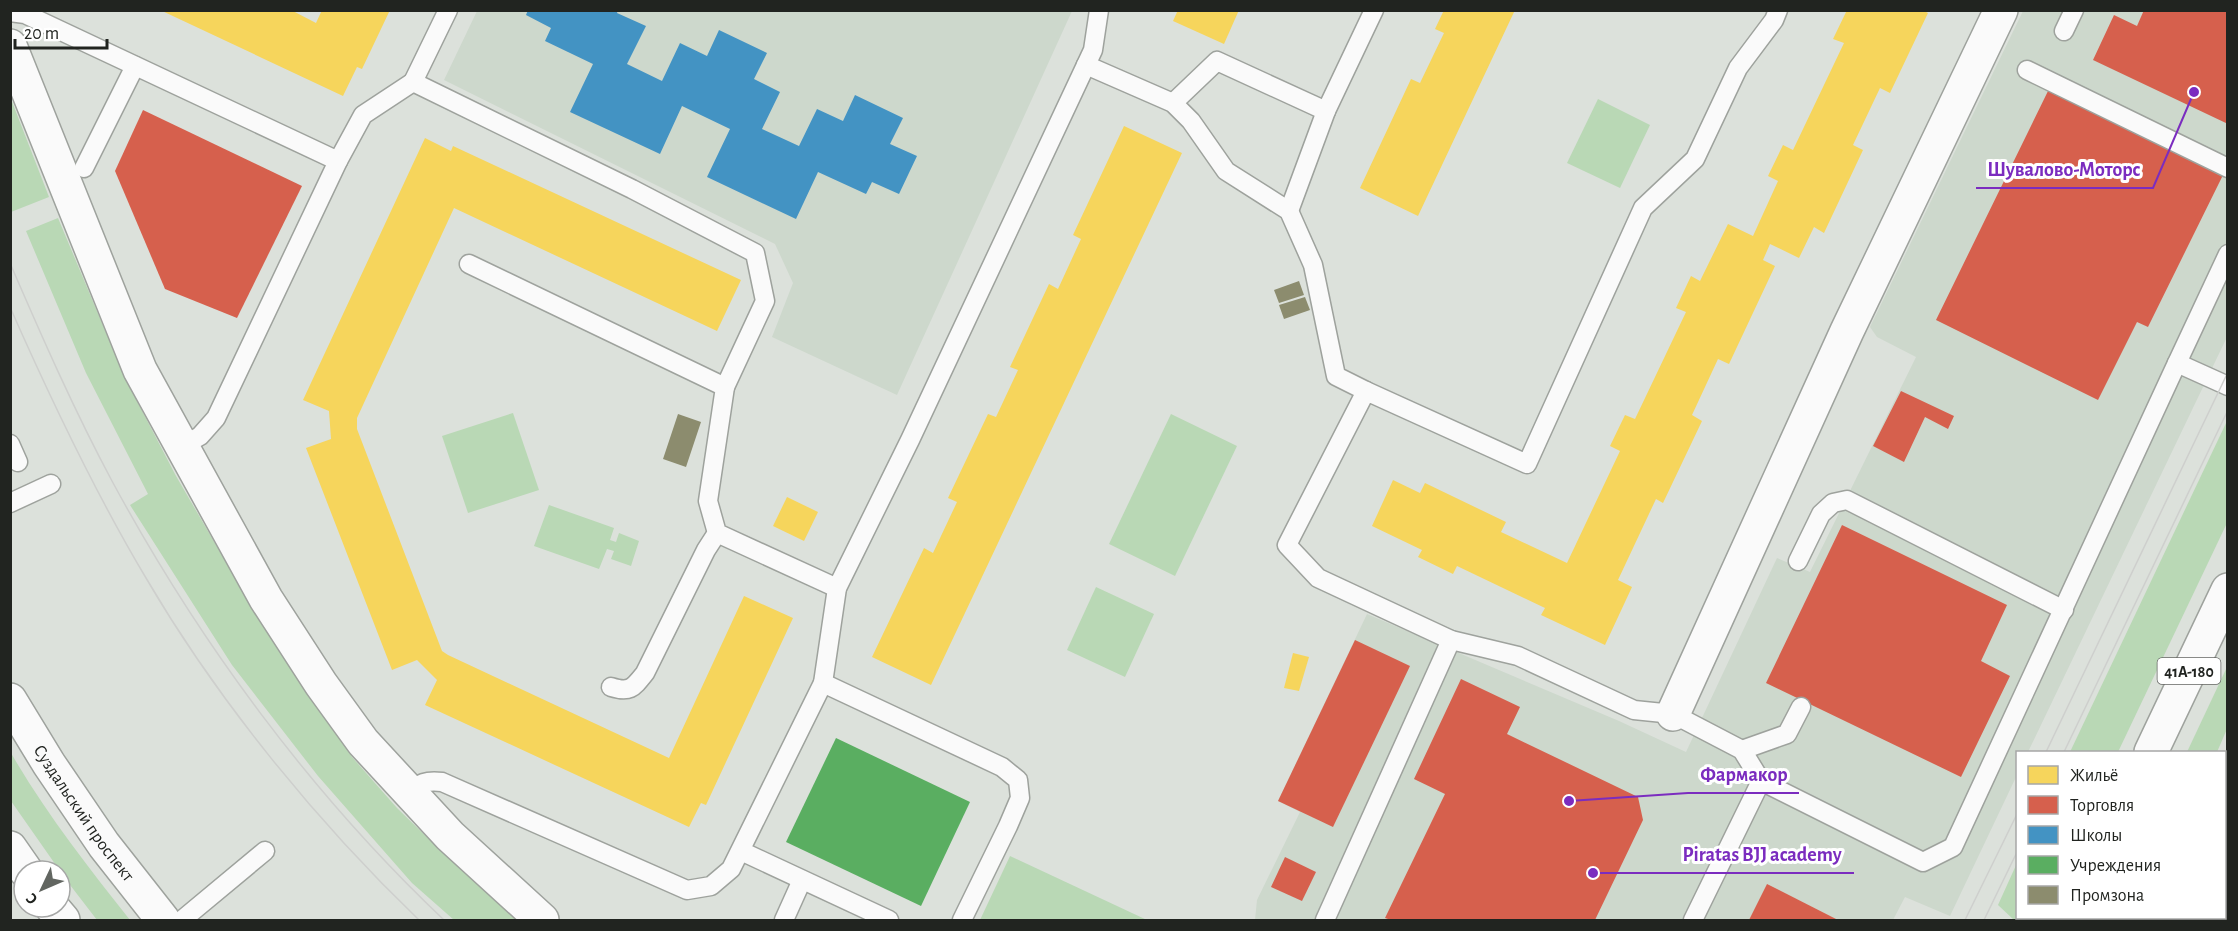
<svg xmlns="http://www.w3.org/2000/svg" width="2238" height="931" font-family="'Alegreya Sans',sans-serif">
<rect width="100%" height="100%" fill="#dce1db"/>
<!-- built -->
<g fill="#cdd8cc">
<path d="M477 11H1072L897 395 772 337 793 283 775 244 444 80Z"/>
<path d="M2023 11H2227V337L2028 752H2018L2017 775 1950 916 1905 897 1893 920H1255L1257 900 1300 812 1278 801 1367 614 1619 721 1686 752 1777 558 1810 572 1916 357 1877 337 1870 327Z"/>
</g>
<!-- green -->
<g fill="#b9d8b5">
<path d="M11 99 49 197 11 212H10Z"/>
<path d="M1598 99 1650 125 1620 188 1567 163Z"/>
<path d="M58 218 125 378 176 476 252 607 352 757 397 808 440 850 518 920H454L412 883 318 776 232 665 130 505 148 494 86 373 26 231Z"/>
<path d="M513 413 539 490 468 513 442 436Z"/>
<path d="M1171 414 1237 446 1175 576 1109 544Z"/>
<path d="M2227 421V523L2118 752H2070Z"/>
<path d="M549 505 614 528 610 540 616 542 619 533 639 541 631 566 611 559 614 551 607 549 599 569 534 546Z"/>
<path d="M1096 587 1154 614 1125 677 1067 650Z"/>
<path d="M2227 667V729L2217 752H2187Z"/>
<path d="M11 753C45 812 88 867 130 920H97L67 881 11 801Z"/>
<path d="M1010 856 1147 920H980Z"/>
<path d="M2017 863 2018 918H2060L2059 920H2014L1998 905Z"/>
</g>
<!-- homes -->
<g fill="#f6d55c">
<path d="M160 10H291L316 23 322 10H390L362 69 357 67 343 96Z"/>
<path d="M1178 10H1239L1224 44 1173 21Z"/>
<path d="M1444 10H1515L1418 216 1360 188 1411 79 1420 83 1444 33 1435 29Z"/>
<path d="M1847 10H1922L1928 13 1890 93 1880 88 1853 145 1863 150 1824 233 1814 227 1799 258 1770 244 1763 260 1775 266 1729 364 1718 359 1692 415 1702 421 1663 503 1656 499 1618 580 1632 587 1605 645 1541 615 1545 608 1457 566 1453 574 1418 557 1422 550 1372 526 1393 480 1420 493 1425 483 1506 522 1501 532 1567 563 1620 451 1610 446 1625 415 1635 419 1686 312 1676 308 1691 276 1700 281 1728 224 1753 236 1778 181 1768 176 1783 145 1793 150 1844 43 1833 39Z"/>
<path d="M1124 126 1182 153 931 685 872 657 924 548 933 553 957 502 948 498 988 414 996 417 1018 370 1010 367 1049 284 1058 289 1081 239 1073 235Z"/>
<path d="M425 138 451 151 453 146 741 280 717 331 454 208 357 418V429L442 651 448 655 669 758 744 596 793 618 706 805 701 803 689 827 425 705 437 680 417 660 392 670 306 448 331 439 329 411 303 400Z"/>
<path d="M787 497 818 512 804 541 773 526Z"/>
<path d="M1293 653 1309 657 1299 691 1284 688Z"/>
</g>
<!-- shops -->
<g fill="#d6604d">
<path d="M2144 10H2228V124L2093 60 2114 15 2137 26Z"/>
<path d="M2049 89 2223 175 2148 327 2137 322 2098 400 1936 320Z"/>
<path d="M143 110 302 186 237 318 165 289 115 171Z"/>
<path d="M1901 391 1954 416 1948 429 1925 417 1904 462 1873 446Z"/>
<path d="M1842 525 2007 605 1981 661 2010 676 1961 777 1766 683Z"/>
<path d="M1355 640 1410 666 1333 827 1278 801Z"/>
<path d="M1461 679 1520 707 1507 734 1638 797 1643 820 1595 920H1391L1385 918 1445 794 1414 779Z"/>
<path d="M1285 857 1316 872 1302 901 1271 887Z"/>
<path d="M1767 884 1838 920H1749Z"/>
</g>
<!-- schools -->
<path fill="#4393c3" d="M528 10H618L617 13 646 26 627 64 662 81 680 43 707 56 719 30 767 53 754 79 780 92 762 129 799 146 817 109 843 121 855 95 903 118 890 144 917 156 899 194 872 182 866 194 818 172 796 219 707 177 730 129 682 106 660 154 570 112 593 64 545 41 551 28 526 15Z"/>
<!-- public -->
<path fill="#5aae61" d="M836 738 970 802 921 906 786 842Z"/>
<!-- industry -->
<g fill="#8c8c6e">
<path d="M1299 281 1304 295 1279 303 1274 290Z"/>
<path d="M1305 297 1310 310 1284 319 1279 305Z"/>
<path d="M678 414 701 422 686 467 663 459Z"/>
</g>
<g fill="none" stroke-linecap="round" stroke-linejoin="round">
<defs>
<g id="lane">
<path d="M10 12 25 14 338 161"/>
<path d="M2064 31 2074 10"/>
<path d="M1086 65 1093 50 1099 10"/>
<path d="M2027 70 2228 168"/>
<path d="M413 82 448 10"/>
<path d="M1173 103 1217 61 1326 111"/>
<path d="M84 168 135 66"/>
<path d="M1289 211 1326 111 1374 10"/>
<path d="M2228 254 2177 363 2228 386"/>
<path d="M469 264 725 387 708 501 717 533 837 588"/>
<path d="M10 444 18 462"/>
<path d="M181 447 200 436 216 418 338 161 363 115 413 82 632 189 755 253 765 301 725 387"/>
<path d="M10 503 51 484"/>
<path d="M1798 561 1821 514 1833 503 1847 500 2064 610"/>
<path d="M823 683 837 588 910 440 1086 65 1173 103 1191 121 1226 171 1289 211 1313 265 1336 376 1366 391"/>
<path d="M611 687C630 693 633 688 645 673L706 550 717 533"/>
<path d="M1742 750 1787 734 1801 707"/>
<path d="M1761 781 1923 862 1953 847 2177 363"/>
<path d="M408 793C420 783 426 780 442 782L687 890 711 886 731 869 823 683 1002 767 1018 780 1020 798 1008 826 962 920"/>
<path d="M741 851 889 920"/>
<path d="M182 920 265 851"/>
<path d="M784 920 802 880"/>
<path d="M1325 920 1451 640"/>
<path d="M1693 920 1761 781 1742 750 1673 714 1634 710 1518 656 1451 640 1318 578 1287 545 1366 391 1527 464 1643 208 1695 159 1738 68 1774 20 1778 10"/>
</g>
<g id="street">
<path d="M10 46 140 370 266 599 321 684 363 742 450 836 542 920"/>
<path d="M1673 714 1847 331 2001 10"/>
</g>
<g id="secondary">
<path id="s1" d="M10 700 49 764 104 845 163 920"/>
<path d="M10 848 26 871"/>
<path d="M52 907 63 920"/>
</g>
<g id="primary">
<path d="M2151 752 2228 590"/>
<path d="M2224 811 2228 805"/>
<path d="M2091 920 2092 918"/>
<path d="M2187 920 2188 918"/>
</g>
</defs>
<!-- lane casing -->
<use href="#lane" stroke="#9ea29d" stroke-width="21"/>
<!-- street casing -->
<use href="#street" stroke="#9ea29d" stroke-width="36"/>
<!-- secondary casing -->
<use href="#secondary" stroke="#9ea29d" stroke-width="36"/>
<!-- primary casing -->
<use href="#primary" stroke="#9ea29d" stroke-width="36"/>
<!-- lane -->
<use href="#lane" stroke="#fafafa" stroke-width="18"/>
<!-- street -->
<use href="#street" stroke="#fafafa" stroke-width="33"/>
<!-- secondary -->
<use href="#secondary" stroke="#fafafa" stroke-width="33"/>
<!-- primary -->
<use href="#primary" stroke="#fafafa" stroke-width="33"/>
<!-- tram -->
<g stroke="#cecfcd" stroke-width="1.5">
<path d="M10 263C42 337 74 410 112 481 199 642 311 794 444 920"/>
<path d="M10 307C51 400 94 491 146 578 218 701 317 822 419 920"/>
<path d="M2046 752 2228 372"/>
<path d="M2064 752 2228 410"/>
<path d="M1965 920 2018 812"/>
<path d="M1984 920 2018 850"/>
</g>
</g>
<g text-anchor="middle" stroke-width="6" stroke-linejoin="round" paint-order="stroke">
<!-- shield labels -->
<rect fill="#fff" stroke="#646663" stroke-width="1.5" x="2157.5" y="658" width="63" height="26" rx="4.5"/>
<g font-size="16" font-weight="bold" fill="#212420">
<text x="2189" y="677">41А-180</text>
</g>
<!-- street labels -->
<g font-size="18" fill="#212420" stroke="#fff">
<text dy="6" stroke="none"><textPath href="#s1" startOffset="135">Суздальский проспект</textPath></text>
</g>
</g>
<!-- callouts -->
<path fill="none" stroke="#7b2cbf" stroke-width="2" d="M2194 92L2153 188H1976M1569 801L1688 793H1799M1593 873L1671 873H1854"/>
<g fill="#7b2cbf" stroke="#fff" stroke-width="2">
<circle cx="2194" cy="92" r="6"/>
<circle cx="1569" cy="801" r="6"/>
<circle cx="1593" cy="873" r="6"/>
</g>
<g font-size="20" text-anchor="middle" font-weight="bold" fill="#7b2cbf" stroke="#fff" stroke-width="6" stroke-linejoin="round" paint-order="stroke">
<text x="2064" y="176">Шувалово-Моторс</text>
<text x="1744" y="781">Фармакор</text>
<text x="1762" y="861">Piratas BJJ academy</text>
</g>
<!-- border -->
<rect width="2238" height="931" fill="none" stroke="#212420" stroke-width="24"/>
<!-- legend -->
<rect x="2016" y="751" width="210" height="168" fill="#ffffff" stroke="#a6a7a6" stroke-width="1.5"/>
<rect x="2028" y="766" width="30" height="18" fill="#f6d55c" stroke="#a6a7a6" stroke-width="1.5"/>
<text x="2070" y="781" font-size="18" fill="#212420">Жильё</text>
<rect x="2028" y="796" width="30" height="18" fill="#d6604d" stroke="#a6a7a6" stroke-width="1.5"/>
<text x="2070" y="811" font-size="18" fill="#212420">Торговля</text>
<rect x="2028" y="826" width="30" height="18" fill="#4393c3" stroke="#a6a7a6" stroke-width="1.5"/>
<text x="2070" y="841" font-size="18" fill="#212420">Школы</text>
<rect x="2028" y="856" width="30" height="18" fill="#5aae61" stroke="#a6a7a6" stroke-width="1.5"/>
<text x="2070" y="871" font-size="18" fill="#212420">Учреждения</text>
<rect x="2028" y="886" width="30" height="18" fill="#8c8c6e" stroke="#a6a7a6" stroke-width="1.5"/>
<text x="2070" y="901" font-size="18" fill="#212420">Промзона</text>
<!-- north arrow -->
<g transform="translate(42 889) rotate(226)"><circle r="28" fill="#ffffff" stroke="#a6a7a6" stroke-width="1.5"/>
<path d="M0-4.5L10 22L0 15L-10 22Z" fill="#626661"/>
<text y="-9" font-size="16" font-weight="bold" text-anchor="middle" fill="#212420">С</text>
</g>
<!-- scale -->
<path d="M15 39v9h92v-9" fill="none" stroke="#212420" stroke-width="3"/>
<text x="24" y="39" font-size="18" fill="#212420" stroke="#ffffff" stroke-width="4.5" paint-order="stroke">20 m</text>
</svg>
